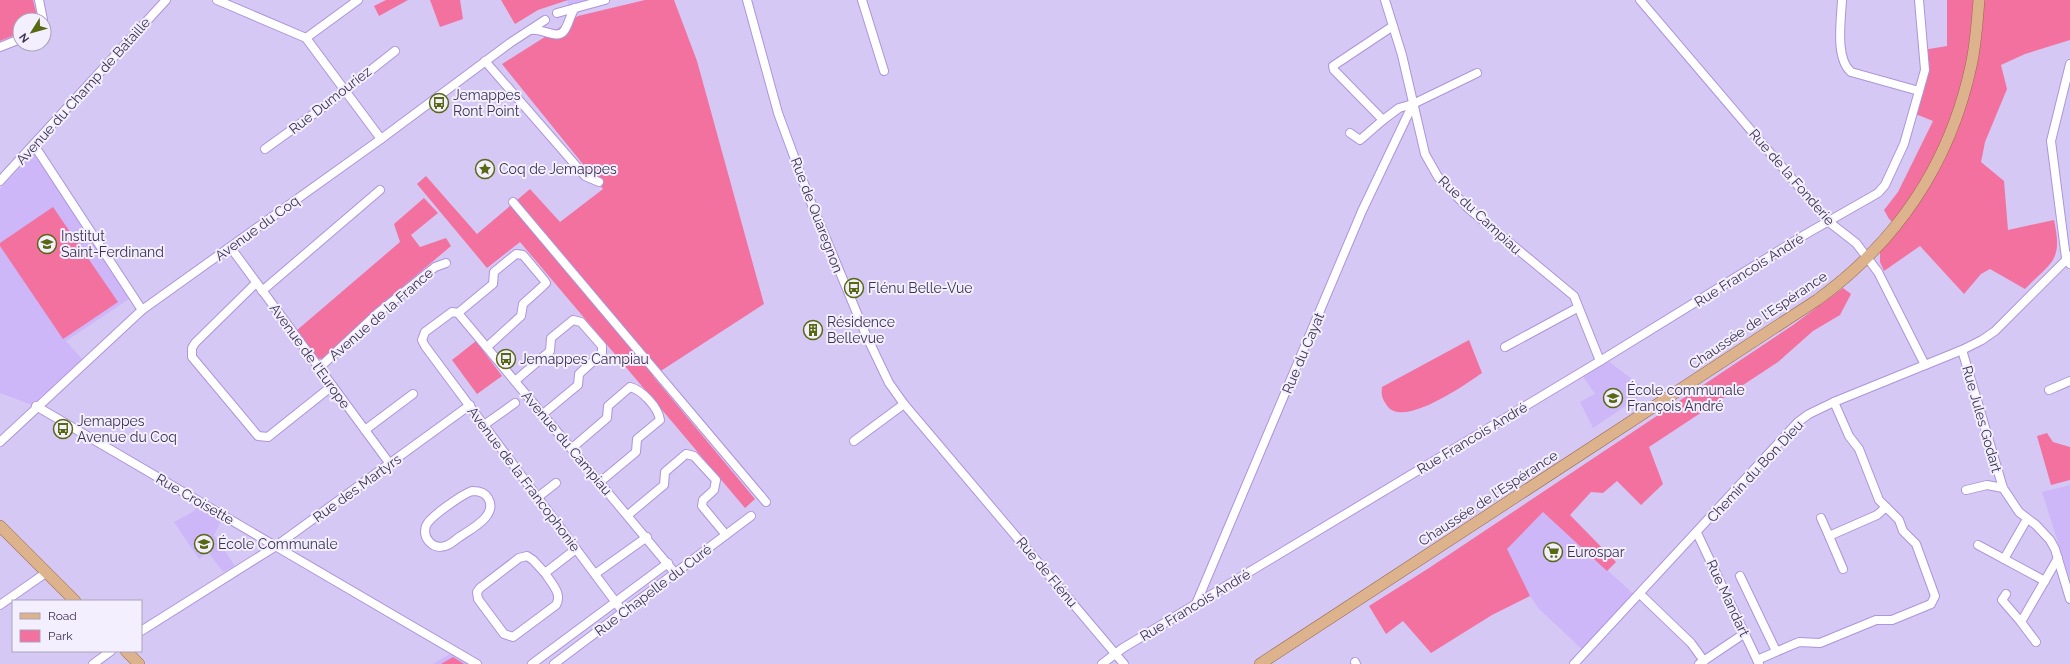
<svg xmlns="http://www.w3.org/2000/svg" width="2070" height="664" font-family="Raleway,sans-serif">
<rect width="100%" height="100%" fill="#d6c8f5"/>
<!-- built -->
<g fill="#cdb7f8">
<path d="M567 0H605L569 10Z"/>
<path d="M34 153 129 299 66 341 82 359 32 405 0 393V189Z"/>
<path d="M1608 361 1648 391 1593 428 1580 402 1595 394 1583 376Z"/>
<path d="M2070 485V580L2042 492Z"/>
<path d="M197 506 222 520 214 535 235 566 223 572 208 552 199 559 174 522 194 511Z"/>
<path d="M1543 512 1637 597 1585 652 1538 608 1527 591 1506 549Z"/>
<path d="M455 651 477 664H433Z"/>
</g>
<!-- green -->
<g fill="#f2719f">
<path d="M0 0H33L38 20H20V33L0 41Z"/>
<path d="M386 0H408L379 16 374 6Z"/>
<path d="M430 0H460L463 19 440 27Z"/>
<path d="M501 0H568L538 10 515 24Z"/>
<path d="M645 0H674L697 61 764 304 653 376 755 499 745 508 520 242 487 268 417 184 426 176 477 234 530 189 560 222 603 189 502 64 578 16Z"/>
<path d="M1947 0H2070V40L2025 54 2001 65 2007 89 1985 142 1981 162 2004 181 2008 230 2054 220C2063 262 2052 261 2025 289L1990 269 1981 274 1964 294 1920 246 1884 271 1880 262V244L1896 225 1889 219 1884 210 1898 192 1933 121 1913 113 1925 70 1923 50 1947 46Z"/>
<path d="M424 198 438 213 411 235 420 247 446 238 451 246 380 306 325 358 319 359 296 331 400 242 394 224Z"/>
<path d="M53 207 118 302 63 339 0 246V243Z"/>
<path d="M1843 288 1851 294 1840 315 1813 331 1778 362 1649 447 1663 484 1641 505 1617 481 1603 493 1591 492 1570 515 1616 562 1607 571 1543 512 1507 549 1530 596 1492 615 1431 653 1403 621 1386 634 1369 606 1429 568 1793 325Z"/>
<path d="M1469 340 1482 373C1466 384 1400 431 1386 404 1382 398 1381 395 1382 387Z"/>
<path d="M476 341 502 376 477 394 452 360Z"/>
<path d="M2047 433 2053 442 2070 447V480L2051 485 2037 436Z"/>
<path d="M453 657 464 664H441Z"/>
</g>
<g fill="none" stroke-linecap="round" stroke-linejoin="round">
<defs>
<g id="minor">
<path d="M39 0 43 20"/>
<path d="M217 0 306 38 381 139"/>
<path d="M747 0 778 113 810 200 866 335 889 383 904 404 1124 664"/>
<path d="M862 0 884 71"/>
<path d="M1385 0 1402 55 1425 154 1438 177 1469 209 1574 296 1600 361"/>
<path d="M1640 0 1829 222 1856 243 1878 272 1925 365"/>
<path d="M1842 0C1841 21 1835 58 1851 72L1919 91"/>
<path d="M557 13 605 0"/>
<path d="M44 25V29"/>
<path d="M1393 26 1333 66 1334 70 1383 120 1399 108 1413 104 1477 73"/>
<path d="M531 30C542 28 557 40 564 31 569 24 570 15 575 8"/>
<path d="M306 38 358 0"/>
<path d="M0 47 20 39"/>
<path d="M485 61 585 176 599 182"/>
<path d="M2070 64 2051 141 2066 258 2070 264"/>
<path d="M1350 133 1360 140 1383 120"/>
<path d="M34 145 142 310"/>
<path d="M265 149 333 100 395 51"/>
<path d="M0 181 166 0"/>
<path d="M513 202 766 502"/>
<path d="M231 248 390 464"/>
<path d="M256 283 195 343 192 348V357L258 436 268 437 332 386"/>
<path d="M262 291 380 190"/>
<path d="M458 313 452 312 425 332 422 340 425 346 623 612"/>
<path d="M458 313 675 573"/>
<path d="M458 313 493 284 494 272 516 254 523 255 544 280 546 283 543 286 523 304 521 316 487 347"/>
<path d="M1505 347 1577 308"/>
<path d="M1962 350 2003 488 2019 512 2036 525 2050 540 2055 549 2070 599"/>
<path d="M319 368 379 312 435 267 446 263"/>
<path d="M515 381 550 351 551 338 573 320 581 322 602 346V353L579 374 578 385 543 414"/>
<path d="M2049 390 2070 381"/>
<path d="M36 406 477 664"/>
<path d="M484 425 515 403"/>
<path d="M365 430 413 394"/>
<path d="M854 441 904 404"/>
<path d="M0 442 142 310 381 139 510 43 545 20"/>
<path d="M572 448 607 418 608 406 630 387C642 390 658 407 660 420L637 439 636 452 600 482"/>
<path d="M1966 490 1987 485 2003 488"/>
<path d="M472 491C478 491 485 492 488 498 499 516 469 530 458 538 454 541 450 545 445 546 433 550 422 538 426 526 429 517 463 494 472 491Z"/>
<path d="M538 497 556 483"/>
<path d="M628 515 664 485 665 472 686 454 694 456 716 480 714 490 703 500 702 506 726 535"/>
<path d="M1821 518 1829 536"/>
<path d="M1697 533 1759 664"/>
<path d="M1978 545 2045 581"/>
<path d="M2004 559 2027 519"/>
<path d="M1843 569 1829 536 1877 515 1886 507"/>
<path d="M545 573C551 583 563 594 556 605L513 637 504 634 478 599 477 592 480 588 519 558 527 556 533 560 545 573 576 549"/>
<path d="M595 574 647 537"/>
<path d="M1740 576 1776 651"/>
<path d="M1640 594 1691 643 1704 661"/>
<path d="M2006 594 2002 600 2021 622"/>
<path d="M1196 604 1362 211 1413 104"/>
<path d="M0 605 47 572"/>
<path d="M141 631 276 546 470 405"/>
<path d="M2036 642 2021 622 2058 558"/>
<path d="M1757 660 1799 642 1820 643 1876 620H1892L1931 604 1935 596 1916 544 1903 531 1899 520 1879 500 1859 449 1849 436 1834 402"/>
<path d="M1355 662 1356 664"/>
<path d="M93 664 111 651"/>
<path d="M532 664 668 563"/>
<path d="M554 664 751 516"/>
<path d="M1102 664 1123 648 1196 604 1600 361 1806 234 1878 193 1885 185 1904 144 1925 70 1919 0"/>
<path d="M1574 664 1798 422 1809 414 1834 402 1962 350 1982 340 1995 331 2070 256"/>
<path d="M1699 664 1745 633"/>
</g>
<g id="major">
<path d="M0 526 75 601"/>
<path d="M126 651 139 664"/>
<path d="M1260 664 1817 300C1897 242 1950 163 1971 66 1976 44 1977 22 1979 0"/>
</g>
</defs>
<!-- minor casing -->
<use href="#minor" stroke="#ad94db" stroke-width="10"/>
<!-- major casing -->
<use href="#major" stroke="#976546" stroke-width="12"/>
<!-- minor -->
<use href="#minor" stroke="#fff" stroke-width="8"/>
<!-- major -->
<use href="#major" stroke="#ddb38d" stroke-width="11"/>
</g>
<!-- icons -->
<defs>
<symbol id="bus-ring" viewBox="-11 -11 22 22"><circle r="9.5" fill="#f3effe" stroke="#586811" stroke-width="1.5"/><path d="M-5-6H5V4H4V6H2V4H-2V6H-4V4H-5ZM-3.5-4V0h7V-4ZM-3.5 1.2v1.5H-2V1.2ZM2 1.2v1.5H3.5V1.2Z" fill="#586811"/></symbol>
<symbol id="sight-ring" viewBox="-11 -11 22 22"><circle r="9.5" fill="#f3effe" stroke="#586811" stroke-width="1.5"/><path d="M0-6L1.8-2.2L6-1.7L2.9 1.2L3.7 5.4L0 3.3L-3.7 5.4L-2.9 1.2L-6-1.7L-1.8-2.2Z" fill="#586811"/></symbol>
<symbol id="school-ring" viewBox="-11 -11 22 22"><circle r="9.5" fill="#f3effe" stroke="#586811" stroke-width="1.5"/><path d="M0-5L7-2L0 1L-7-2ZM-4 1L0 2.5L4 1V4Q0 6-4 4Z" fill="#586811"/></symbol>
<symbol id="building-ring" viewBox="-11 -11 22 22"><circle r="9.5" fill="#f3effe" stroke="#586811" stroke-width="1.5"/><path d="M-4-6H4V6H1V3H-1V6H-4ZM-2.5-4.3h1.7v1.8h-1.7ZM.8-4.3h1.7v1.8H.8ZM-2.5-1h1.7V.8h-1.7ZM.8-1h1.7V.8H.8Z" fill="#586811"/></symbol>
<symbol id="supermarket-ring" viewBox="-11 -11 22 22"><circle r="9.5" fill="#f3effe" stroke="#586811" stroke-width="1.5"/><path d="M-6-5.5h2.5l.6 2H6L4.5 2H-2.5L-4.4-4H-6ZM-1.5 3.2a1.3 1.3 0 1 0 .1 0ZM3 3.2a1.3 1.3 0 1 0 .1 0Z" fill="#586811"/></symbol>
</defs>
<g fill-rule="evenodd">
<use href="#bus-ring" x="428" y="92" width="22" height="22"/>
<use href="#sight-ring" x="474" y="158" width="22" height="22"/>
<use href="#school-ring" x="36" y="233" width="22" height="22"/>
<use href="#bus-ring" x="843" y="277" width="22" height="22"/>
<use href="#building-ring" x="802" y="319" width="22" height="22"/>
<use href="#bus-ring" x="495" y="348" width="22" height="22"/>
<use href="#school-ring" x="1602" y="387" width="22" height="22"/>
<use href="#bus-ring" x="52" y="418" width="22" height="22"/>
<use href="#school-ring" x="193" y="533" width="22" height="22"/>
<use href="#supermarket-ring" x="1542" y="541" width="22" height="22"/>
</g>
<g text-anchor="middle" stroke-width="4" stroke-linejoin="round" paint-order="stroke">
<!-- street labels -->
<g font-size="14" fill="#3d3250" stroke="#f3effe">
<text transform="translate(83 91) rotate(-48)" y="5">Avenue du Champ de Bataille</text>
<text transform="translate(330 100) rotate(-38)" y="5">Rue Dumouriez</text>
<text transform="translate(1792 177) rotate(49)" y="5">Rue de la Fonderie</text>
<text transform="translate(817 215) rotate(69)" y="5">Rue de Quaregnon</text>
<text transform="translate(1480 215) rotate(43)" y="5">Rue du Campiau</text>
<text transform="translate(257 228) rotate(-36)" y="5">Avenue du Coq</text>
<text transform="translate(1749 270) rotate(-32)" y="5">Rue Francois André</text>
<text transform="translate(381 314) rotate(-41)" y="5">Avenue de la France</text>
<text transform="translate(1758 320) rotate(-34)" y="5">Chaussée de l'Espérance</text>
<text transform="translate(1303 353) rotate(-67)" y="5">Rue du Cayat</text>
<text transform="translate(310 356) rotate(54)" y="5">Avenue de l'Europe</text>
<text transform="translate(1982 419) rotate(74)" y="5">Rue Jules Godart</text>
<text transform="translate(1472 438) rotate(-31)" y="5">Rue Francois André</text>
<text transform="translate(567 443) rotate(50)" y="5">Avenue du Campiau</text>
<text transform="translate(1755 471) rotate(-47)" y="5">Chemin du Bon Dieu</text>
<text transform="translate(524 479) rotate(53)" y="5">Avenue de la Francophonie</text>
<text transform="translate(357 488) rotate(-36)" y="5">Rue des Martyrs</text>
<text transform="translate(1488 498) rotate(-33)" y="5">Chaussée de l'Espérance</text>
<text transform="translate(195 499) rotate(30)" y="5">Rue Croisette</text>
<text transform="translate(1047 572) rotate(50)" y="5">Rue de Flénu</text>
<text transform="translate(653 590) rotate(-37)" y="5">Rue Chapelle du Curé</text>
<text transform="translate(1728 598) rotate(65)" y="5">Rue Mandart</text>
<text transform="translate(1195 605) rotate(-31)" y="5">Rue Francois André</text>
</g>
<!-- poi labels -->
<g font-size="14" fill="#3d3250" stroke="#f3effe" text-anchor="start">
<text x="453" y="100">Jemappes<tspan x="453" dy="16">Ront Point</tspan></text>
<text x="499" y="174">Coq de Jemappes</text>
<text x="61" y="241">Institut<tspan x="61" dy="16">Saint-Ferdinand</tspan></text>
<text x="868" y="293">Flénu Belle-Vue</text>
<text x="827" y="327">Résidence<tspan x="827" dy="16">Bellevue</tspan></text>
<text x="520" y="364">Jemappes Campiau</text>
<text x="1627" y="395">École communale<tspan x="1627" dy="16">François André</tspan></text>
<text x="77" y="426">Jemappes<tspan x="77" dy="16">Avenue du Coq</tspan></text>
<text x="218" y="549">École Communale</text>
<text x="1567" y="557">Eurospar</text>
</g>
</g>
<!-- legend -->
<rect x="12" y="600" width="130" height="52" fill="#f3effe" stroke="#aaa3b8"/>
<rect x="20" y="613" width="20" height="6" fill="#ddb38d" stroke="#aaa3b8"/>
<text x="48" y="620" font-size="12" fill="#3d3250">Road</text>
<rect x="20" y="630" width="20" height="12" fill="#f2719f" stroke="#aaa3b8"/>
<text x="48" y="640" font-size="12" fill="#3d3250">Park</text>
<!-- north arrow -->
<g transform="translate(32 32) rotate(233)"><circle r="19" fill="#f3effe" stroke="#aaa3b8"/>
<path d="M0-3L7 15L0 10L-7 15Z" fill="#586811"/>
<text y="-6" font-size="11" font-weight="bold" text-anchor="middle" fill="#3d3250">N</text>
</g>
</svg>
